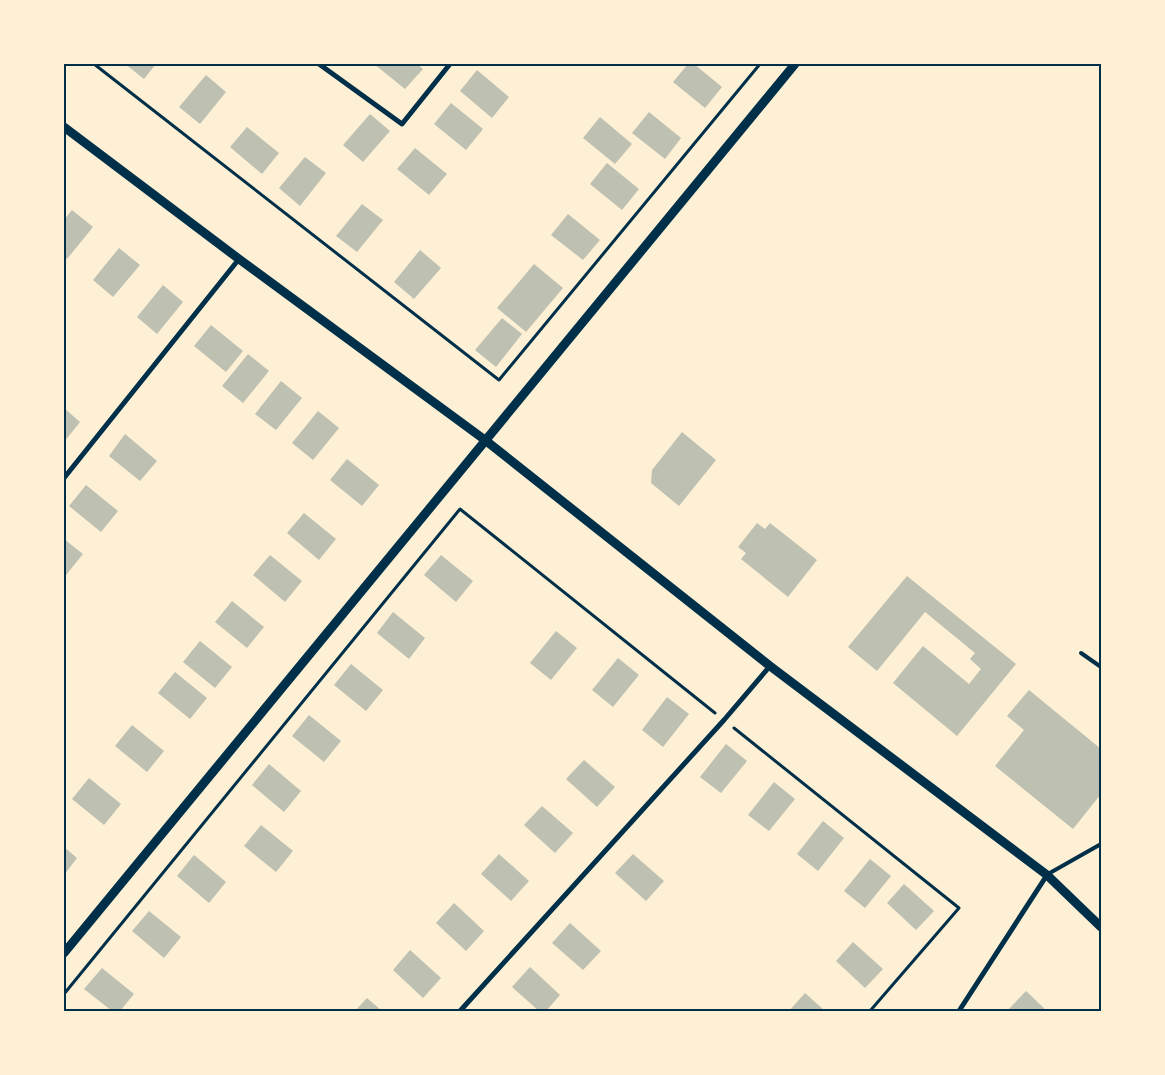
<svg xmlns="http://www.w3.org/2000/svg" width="1165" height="1075" font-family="'Open Sans',sans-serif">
<rect width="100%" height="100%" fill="#fdf0d5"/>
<!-- building -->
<g fill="#bec0b2">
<path d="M125 64H156L144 79Z"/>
<path d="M374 64H417L423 69 405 89Z"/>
<path d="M688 64H694L722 87 705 108 673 82Z"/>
<path d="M477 70 509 97 492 118 460 91Z"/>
<path d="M206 75 226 92 200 124 179 107Z"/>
<path d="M451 103 483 129 466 150 434 124Z"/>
<path d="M649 112 681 138 665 159 632 133Z"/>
<path d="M370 114 390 131 363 162 343 145Z"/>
<path d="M600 117 632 144 615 164 583 138Z"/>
<path d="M247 127 279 153 262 174 230 147Z"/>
<path d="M415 148 447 174 429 195 397 169Z"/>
<path d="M305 157 326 173 300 206 279 188Z"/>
<path d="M607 163 639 189 622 210 590 184Z"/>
<path d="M362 204 383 220 357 252 336 236Z"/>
<path d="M72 210 93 227 67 259 64 257V220Z"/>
<path d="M568 214 600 240 583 260 551 235Z"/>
<path d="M119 248 140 265 113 297 93 280Z"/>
<path d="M420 250 441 268 414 299 394 282Z"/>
<path d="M534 264 563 288 526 332 497 308Z"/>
<path d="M163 285 183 302 157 334 137 317Z"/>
<path d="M502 318 522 334 496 367 475 350Z"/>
<path d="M211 325 243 351 226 372 194 346Z"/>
<path d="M248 354 269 371 243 403 222 386Z"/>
<path d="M281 381 302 398 276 430 255 414Z"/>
<path d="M64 408 80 422 64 442Z"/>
<path d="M318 411 339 428 313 460 292 443Z"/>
<path d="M682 432 716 460 679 506 651 483 652 470Z"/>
<path d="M125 434 157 461 140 481 109 456Z"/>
<path d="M347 459 379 485 362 506 330 480Z"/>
<path d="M86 485 118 511 101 532 69 506Z"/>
<path d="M304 513 336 539 319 560 287 533Z"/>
<path d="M757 523 765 529 770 523 817 560 788 597 741 559 746 553 738 547Z"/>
<path d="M64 539 83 554 66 575 64 573Z"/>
<path d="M270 555 302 581 285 602 253 575Z"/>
<path d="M441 555 473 581 456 602 424 575Z"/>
<path d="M907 576 1016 664 957 736 893 683 923 646 969 684 981 669 970 659 975 653 925 612 877 671 848 647Z"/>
<path d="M232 601 264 627 247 648 215 622Z"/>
<path d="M393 612 425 638 409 659 377 633Z"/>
<path d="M556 631 577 648 551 680 530 663Z"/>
<path d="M200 641 232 667 215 688 183 662Z"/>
<path d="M618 658 639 675 613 707 592 690Z"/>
<path d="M351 664 383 690 366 711 334 685Z"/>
<path d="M175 672 207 698 190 719 158 693Z"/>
<path d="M1029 690 1101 749V794L1073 829 995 766 1024 730 1007 716Z"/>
<path d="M667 697 689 714 663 747 642 730Z"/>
<path d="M309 715 341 741 324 762 292 736Z"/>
<path d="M132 725 164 751 147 772 115 746Z"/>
<path d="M726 744 747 761 721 793 700 777Z"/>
<path d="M584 760 615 787 597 807 566 779Z"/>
<path d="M269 764 301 791 284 812 252 785Z"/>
<path d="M89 778 121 804 104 825 72 799Z"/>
<path d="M774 782 795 799 769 831 748 815Z"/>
<path d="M542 806 573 833 555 853 524 825Z"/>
<path d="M823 821 844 838 818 871 797 854Z"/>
<path d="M261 825 293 851 276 872 244 846Z"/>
<path d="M64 847 77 858 64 875Z"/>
<path d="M499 854 529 881 511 901 481 874Z"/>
<path d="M633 854 664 881 646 901 615 873Z"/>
<path d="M194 855 226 882 209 903 177 876Z"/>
<path d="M870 859 891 876 865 908 844 891Z"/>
<path d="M904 884 934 911 916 930 887 903Z"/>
<path d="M454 903 484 931 466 951 436 923Z"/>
<path d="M149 911 181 937 164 958 132 931Z"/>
<path d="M570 923 601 951 583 970 552 943Z"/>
<path d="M853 942 883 969 865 988 836 961Z"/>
<path d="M410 950 441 978 423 998 393 970Z"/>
<path d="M530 967 560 995 546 1011H539L512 987Z"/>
<path d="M102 968 134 994 120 1011H112L84 989Z"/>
<path d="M1026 991 1047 1011H1007Z"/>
<path d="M805 993 825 1011H789Z"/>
<path d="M367 998 382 1011H355Z"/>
</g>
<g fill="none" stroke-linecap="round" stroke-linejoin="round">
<!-- path -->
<g stroke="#003049" stroke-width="3">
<path d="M94 64 499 380 760 64"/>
<path d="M734 728 959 908 870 1011"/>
<path d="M64 994 460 509 715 713"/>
</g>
<!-- service -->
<g stroke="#003049" stroke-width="4">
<path d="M1081 653 1101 667"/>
<path d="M1048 874 1101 844"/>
</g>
<!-- minor -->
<g stroke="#003049" stroke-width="5">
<path d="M319 64 402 124 450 64"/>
<path d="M64 478 239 259"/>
<path d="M460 1011 724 720 770 666"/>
<path d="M959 1011 1047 875"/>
</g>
<!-- tertiary -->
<g stroke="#003049" stroke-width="9">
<path d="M64 127 239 259 485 440 770 666 1047 875 1101 927"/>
<path d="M64 953 795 64"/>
</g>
</g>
<!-- border -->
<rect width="1165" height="1075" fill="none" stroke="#fdf0d5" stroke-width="130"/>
<rect x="65" y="65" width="1035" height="945" fill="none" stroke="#003049" stroke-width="2"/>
</svg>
